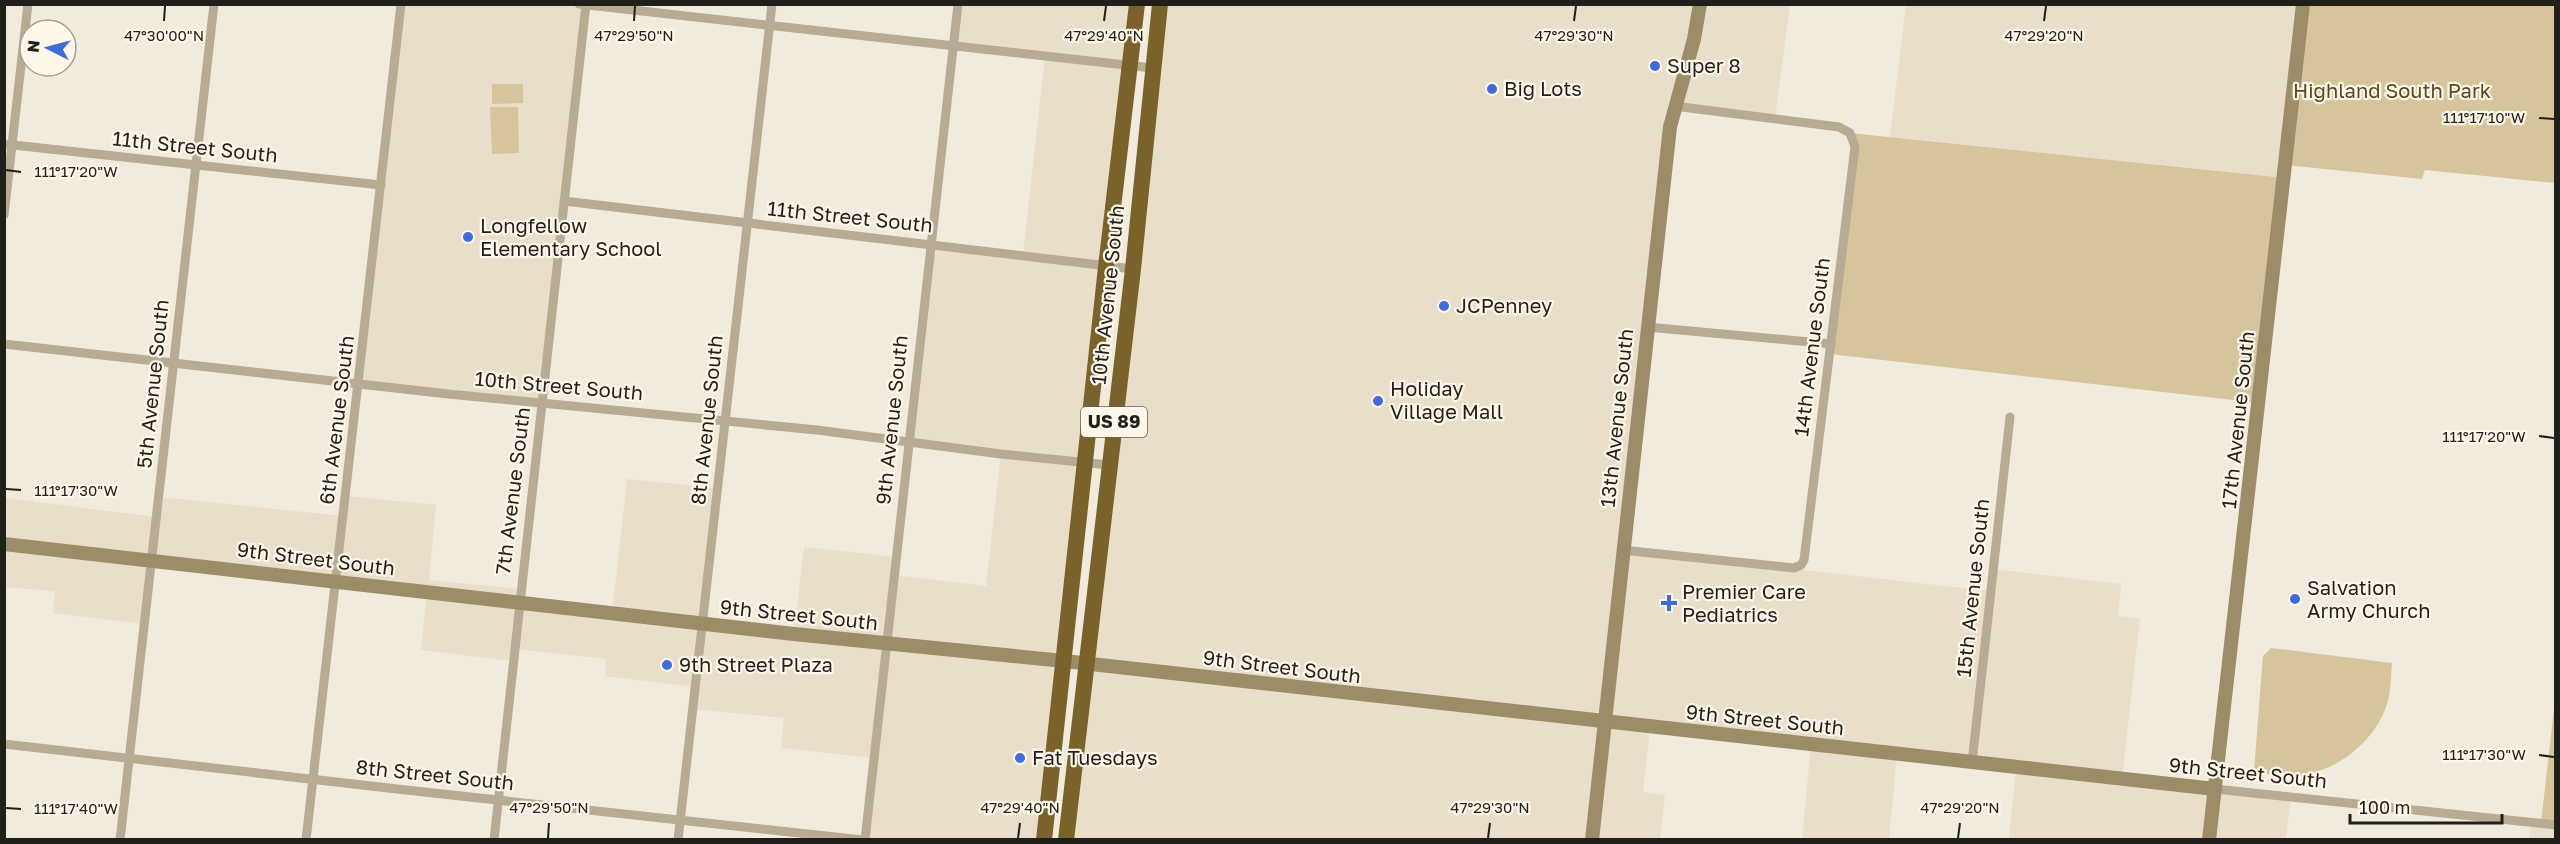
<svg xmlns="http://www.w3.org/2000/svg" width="2560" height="844" font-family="'Golos Text',sans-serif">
<rect width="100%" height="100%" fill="#f1ebdd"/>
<!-- built -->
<g fill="#e8dec9">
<path d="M1161 4 1790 5 1775 118 1675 106 1624 550 1990 591 1993 569 2121 584 2118 616 2140 619 2122 779 2291 797 2286 839H2009L2016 768 1897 755 1889 839H1802L1811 745 1650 727 1643 792 1665 795 1660 839 1066 840Z"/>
<path d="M401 5H586L542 403 360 383Z"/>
<path d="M958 5H1137L1044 839H865L873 758 781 748 784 718 693 709 695 687 605 676 606 659 514 649 513 661 421 650 427 593 152 559 144 624 53 613 55 591 5 587V498L156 517 159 497 343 516 346 496 436 505 429 580 520 589 519 602 612 613 627 479 718 488 703 623 794 634 804 547 896 557 894 575 986 586 1001 454 907 443 931 244 1023 255 1045 58 953 47Z"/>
<path d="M1906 5H2303L2285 178 1890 137Z"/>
<path d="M2531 822 2555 825V839L2529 840Z"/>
</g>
<!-- green -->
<g fill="#d6c49d">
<path d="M2303 5H2555V183L2425 170 2422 179 2286 165Z"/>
<path d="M492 84H523V103L492 104Z"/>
<path d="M490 107H518L519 153 492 154Z"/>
<path d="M1850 133 2285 178 2259 403 1830 354 1855 147Z"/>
<path d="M2271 648 2392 663C2391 674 2391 685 2389 696 2380 741 2331 778 2286 776 2275 776 2264 773 2254 771L2263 656Z"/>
<path d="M2555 700V825L2541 823Z"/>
</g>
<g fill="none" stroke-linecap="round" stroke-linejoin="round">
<!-- street -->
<g stroke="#b7ab94" stroke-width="9">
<path d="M579 4 1152 68"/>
<path d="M4 144 381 185"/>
<path d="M564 201 1133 269"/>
<path d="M4 215 28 4"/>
<path d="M1647 327 1831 344"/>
<path d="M4 344 448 394 817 430 1001 454 1109 465"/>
<path d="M1622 550 1794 568 1801 565 1804 560 1855 147 1850 133 1839 127 1674 106"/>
<path d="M4 744 406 790 863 840"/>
<path d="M1972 763 2010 417"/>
<path d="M2215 789 2556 825"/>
<path d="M120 840 214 4"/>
<path d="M306 840 401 4"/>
<path d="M494 840 586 4"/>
<path d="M678 840 772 4"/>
<path d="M865 840 958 4"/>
</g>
<!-- secondary -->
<g stroke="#9d8c68" stroke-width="14">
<path d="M4 544 794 634 1064 661 2215 789"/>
<path d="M1592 840 1670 127 1694 39 1700 4"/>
<path d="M2209 840 2303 4"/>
</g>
<!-- highway -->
<g stroke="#7a622b" stroke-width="16">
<path d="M1044 840 1106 267 1137 4"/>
<path d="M1066 840 1133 269 1160 4"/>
</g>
</g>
<!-- ticks -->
<path fill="none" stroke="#211f1a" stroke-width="2" d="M164 21 165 6M634 21 635 6M1104 21 1106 6M1574 21 1576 6M2044 21 2046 6M2539 118 2554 119M6 170 21 172M2539 436 2554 438M6 489 21 490M2539 755 2554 757M6 808 21 809M548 838 549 823M1018 838 1020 823M1488 838 1490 823M1958 838 1960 823"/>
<!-- markers -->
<g fill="#3f6cdd" stroke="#fff8ea" stroke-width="2">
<circle cx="1655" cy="66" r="6"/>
<circle cx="1492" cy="89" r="6"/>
<circle cx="468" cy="237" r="6"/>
<circle cx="1444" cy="306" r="6"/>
<circle cx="1378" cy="401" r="6"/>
<circle cx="2295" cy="599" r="6"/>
<path d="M1666 594h6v6h6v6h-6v6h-6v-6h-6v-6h6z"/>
<circle cx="667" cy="665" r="6"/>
<circle cx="1020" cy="758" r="6"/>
</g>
<g text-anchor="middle" stroke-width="4.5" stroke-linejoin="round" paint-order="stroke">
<!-- shield labels -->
<rect fill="#fff8ea" stroke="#646058" stroke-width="1.5" x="1081" y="407" width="66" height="30" rx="4.5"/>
<g font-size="18" font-weight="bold" fill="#211f1a">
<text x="1114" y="428">US 89</text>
</g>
<!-- poi labels -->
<g font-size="20" fill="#211f1a" stroke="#fff8ea" text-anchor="start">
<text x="1667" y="73">Super 8</text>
<text x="1504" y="96">Big Lots</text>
<text x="480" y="233">Longfellow<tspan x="480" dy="23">Elementary School</tspan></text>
<text x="1456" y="313">JCPenney</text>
<text x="1390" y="396">Holiday<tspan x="1390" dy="23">Village Mall</tspan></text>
<text x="2307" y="595">Salvation<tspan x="2307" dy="23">Army Church</tspan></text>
<text x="1682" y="599">Premier Care<tspan x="1682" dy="23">Pediatrics</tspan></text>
<text x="679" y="672">9th Street Plaza</text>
<text x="1032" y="765">Fat Tuesdays</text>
</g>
<!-- park labels -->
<g font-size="20" fill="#5a461b" stroke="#fff8ea">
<text x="2392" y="98">Highland South Park</text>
</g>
<!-- street labels -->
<g font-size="20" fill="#211f1a" stroke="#fff8ea">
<text transform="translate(195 147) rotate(6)" y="7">11th Street South</text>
<text transform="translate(850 217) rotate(6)" y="7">11th Street South</text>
<text transform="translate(1108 295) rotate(-84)" y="7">10th Avenue South</text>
<text transform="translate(1812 347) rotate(-83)" y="7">14th Avenue South</text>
<text transform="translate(153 384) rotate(-84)" y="7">5th Avenue South</text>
<text transform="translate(559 386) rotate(5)" y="7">10th Street South</text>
<text transform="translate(1617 418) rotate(-84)" y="7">13th Avenue South</text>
<text transform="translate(337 420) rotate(-83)" y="7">6th Avenue South</text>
<text transform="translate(707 420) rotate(-84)" y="7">8th Avenue South</text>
<text transform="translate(892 420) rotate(-84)" y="7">9th Avenue South</text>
<text transform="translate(2238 420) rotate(-84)" y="7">17th Avenue South</text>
<text transform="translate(513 491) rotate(-83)" y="7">7th Avenue South</text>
<text transform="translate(316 559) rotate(7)" y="7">9th Street South</text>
<text transform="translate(1973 588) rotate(-84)" y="7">15th Avenue South</text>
<text transform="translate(799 615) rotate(6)" y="7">9th Street South</text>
<text transform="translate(1282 667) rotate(7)" y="7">9th Street South</text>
<text transform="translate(1765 720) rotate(6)" y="7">9th Street South</text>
<text transform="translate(2248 773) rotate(6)" y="7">9th Street South</text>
<text transform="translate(435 775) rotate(6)" y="7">8th Street South</text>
</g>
</g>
<g font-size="15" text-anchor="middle" fill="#211f1a" stroke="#fff8ea" stroke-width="4.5" stroke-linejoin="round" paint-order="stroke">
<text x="164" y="41">47°30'00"N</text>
<text x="634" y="41">47°29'50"N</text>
<text x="1104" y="41">47°29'40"N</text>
<text x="1574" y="41">47°29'30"N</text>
<text x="2044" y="41">47°29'20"N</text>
<text x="2484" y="123">111°17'10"W</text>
<text x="76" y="177">111°17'20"W</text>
<text x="2484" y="442">111°17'20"W</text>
<text x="76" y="496">111°17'30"W</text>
<text x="2484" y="760">111°17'30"W</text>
<text x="549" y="813">47°29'50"N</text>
<text x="1020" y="813">47°29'40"N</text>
<text x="1490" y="813">47°29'30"N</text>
<text x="1960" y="813">47°29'20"N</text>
<text x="76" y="814">111°17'40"W</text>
</g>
<!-- border -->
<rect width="2560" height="844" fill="none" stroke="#211f1a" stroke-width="12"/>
<!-- north arrow -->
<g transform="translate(48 48) rotate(276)"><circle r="28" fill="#fff8ea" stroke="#a6a197" stroke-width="1.5"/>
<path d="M0-4.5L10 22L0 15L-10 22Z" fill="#3f6cdd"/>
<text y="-9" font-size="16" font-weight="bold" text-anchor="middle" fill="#211f1a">N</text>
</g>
<!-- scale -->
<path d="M2350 814v9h152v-9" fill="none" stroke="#211f1a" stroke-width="3"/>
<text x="2359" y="814" font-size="18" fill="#211f1a" stroke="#fff8ea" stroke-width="4.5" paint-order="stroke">100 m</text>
</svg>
